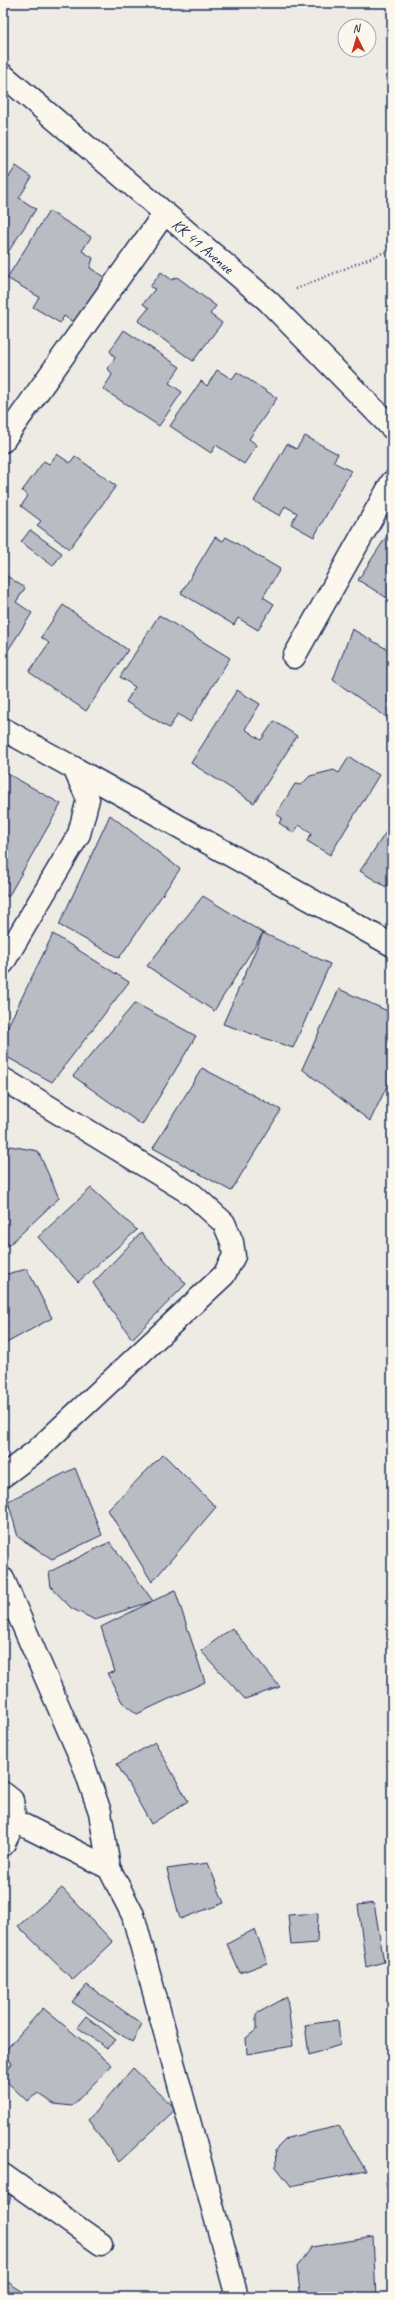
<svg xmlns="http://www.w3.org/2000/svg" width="395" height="2300" font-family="Caveat,sans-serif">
<rect width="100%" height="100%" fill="#eeebe4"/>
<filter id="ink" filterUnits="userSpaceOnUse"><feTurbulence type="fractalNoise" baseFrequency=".025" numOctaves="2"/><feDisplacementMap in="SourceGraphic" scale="8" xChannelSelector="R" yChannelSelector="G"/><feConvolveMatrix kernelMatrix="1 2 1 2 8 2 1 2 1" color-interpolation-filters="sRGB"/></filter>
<g filter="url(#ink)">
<!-- building -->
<g fill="#b9bcc3" stroke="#1b2f5e">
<path d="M16 166 32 177 19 198 36 209 3 260V172L9 177Z"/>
<path d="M49 211 91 237 82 251 93 258 90 268 105 277 76 324 64 316 60 323 33 307 39 297 7 278Z"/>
<path d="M161 272 172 280 177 277 216 306 210 314 222 323 193 361 138 321 149 308 143 304 155 289 150 287Z"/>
<path d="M124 330 180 367 169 383 182 392 159 426 103 389 112 375 108 368 115 358 110 351Z"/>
<path d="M217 370 232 379 237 372 277 398 249 439 257 445 244 464 216 445 211 453 170 426 201 381 207 386Z"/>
<path d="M305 436 338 454 333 462 351 471 314 537 291 524 297 513 285 506 280 516 254 501 287 444 296 449Z"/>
<path d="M57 454 70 463 75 456 116 486 69 549 37 525 41 521 21 506 28 496 22 491 44 461 49 464Z"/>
<path d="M392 528V601L358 580Z"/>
<path d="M30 530 62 553 53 566 21 542Z"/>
<path d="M215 537 223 541 226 537 280 569 263 597 274 604 258 630 238 618 234 625 181 593Z"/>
<path d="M4 574 25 588 16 602 32 613 3 658Z"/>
<path d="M63 605 128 650 86 711 29 672 49 643 41 637Z"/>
<path d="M159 615 230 658 190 722 178 714 169 728 126 702 135 687 120 677Z"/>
<path d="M352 629 392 652V721L333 680Z"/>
<path d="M237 690 260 704 245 729 261 740 274 721 297 736 254 803 191 763Z"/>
<path d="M349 757 379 775 330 855 307 841 312 833 299 825 294 833 279 823 282 818 276 814 295 784 301 785 310 776 334 770 339 773Z"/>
<path d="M3 771 61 804 8 897 3 893Z"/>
<path d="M110 815 180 869 119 958 59 925Z"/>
<path d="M392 823V881L391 880 386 887 360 871Z"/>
<path d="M203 896 263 933 214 1011 147 966Z"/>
<path d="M263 933 330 964 293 1048 223 1024Z"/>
<path d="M53 934 129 982 52 1082 3 1055V1036Z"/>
<path d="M339 989 392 1013V1076L370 1121 302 1069Z"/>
<path d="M135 1003 196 1036 142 1125 73 1076Z"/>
<path d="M202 1068 281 1110 231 1191 153 1148Z"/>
<path d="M10 1146 38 1151 59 1198 9 1245 3 1239V1154Z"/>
<path d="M91 1188 137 1230 78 1282 38 1237Z"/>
<path d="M141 1233 186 1284 132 1339 93 1283Z"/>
<path d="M27 1269 52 1318 3 1345V1275Z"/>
<path d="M163 1454 216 1507 152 1582 108 1510Z"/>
<path d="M75 1468 102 1535 52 1559 18 1537 8 1501Z"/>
<path d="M110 1542 153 1601 95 1620 71 1608 51 1587 49 1572Z"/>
<path d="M175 1590 205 1682 137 1714 122 1702 107 1673 115 1672 101 1627Z"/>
<path d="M232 1628 280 1687 245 1699 201 1651Z"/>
<path d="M155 1742 188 1801 151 1824 117 1764Z"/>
<path d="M208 1863 224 1903 180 1919 167 1869Z"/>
<path d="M62 1888 113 1942 73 1980 18 1926Z"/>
<path d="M374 1903 384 1962 366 1967 358 1905Z"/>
<path d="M318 1913 317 1943 291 1945 288 1915Z"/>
<path d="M255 1929 267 1963 240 1973 227 1944Z"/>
<path d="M87 1985 142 2024 132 2042 72 2002Z"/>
<path d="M287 1997 293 2046 247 2054 246 2038 256 2030V2014Z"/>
<path d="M43 2008 112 2065 72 2106 54 2104 38 2093 27 2101 3 2078 12 2063 3 2056V2053Z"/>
<path d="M86 2016 116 2040 107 2048 77 2027Z"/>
<path d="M338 2020 340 2045 309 2055 305 2025Z"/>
<path d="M133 2068 176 2109 119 2162 88 2120Z"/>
<path d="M339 2126 366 2171 291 2186 276 2167 275 2150 287 2138Z"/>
<path d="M392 2180V2218L386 2182Z"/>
<path d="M3 2190 11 2196 3 2225Z"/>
<path d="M373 2237 376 2297H308L300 2292 297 2267 312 2247Z"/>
<path d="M3 2279 31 2297H3Z"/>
</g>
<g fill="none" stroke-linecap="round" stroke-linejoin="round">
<defs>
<g id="minor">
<path id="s1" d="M3 75 268 301 392 428"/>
<path d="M3 441 164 214"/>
<path d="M294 657 392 482"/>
<path d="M3 729 74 768 88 799 79 834 3 963"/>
<path d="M74 768 392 945"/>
<path d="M3 1079 193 1195 224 1223 232 1242 234 1256 224 1275 36 1451 3 1476"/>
<path d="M3 1579 83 1763 100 1812 109 1868"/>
<path d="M3 1793 12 1800 15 1821 3 1845"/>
<path d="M15 1821 109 1868 133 1915 237 2297"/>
<path d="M3 2175 101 2244"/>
</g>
</defs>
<!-- minor casing -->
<use href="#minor" stroke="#1b2f5e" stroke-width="25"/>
<!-- path -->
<path stroke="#1b2f5e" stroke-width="2.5" stroke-dasharray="1 3" stroke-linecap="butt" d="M296 289 392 249"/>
<!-- minor -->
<use href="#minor" stroke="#fbf7ec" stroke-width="22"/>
</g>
</g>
<g text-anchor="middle" stroke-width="3.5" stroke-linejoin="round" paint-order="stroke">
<!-- street labels -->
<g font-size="16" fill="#1b2f5e" stroke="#fbf7ec">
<text dy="6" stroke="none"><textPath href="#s1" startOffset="263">KK 41 Avenue</textPath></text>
</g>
</g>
<!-- margin -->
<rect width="395" height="2300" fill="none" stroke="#fbf7ec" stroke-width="16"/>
<rect x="8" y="8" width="379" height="2284" fill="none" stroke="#1b2f5e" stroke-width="1.5" filter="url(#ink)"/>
<!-- north arrow -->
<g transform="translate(357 38) rotate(355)"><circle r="19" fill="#fbf7ec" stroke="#a1a7b3"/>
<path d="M0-3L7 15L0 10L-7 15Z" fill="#c8321e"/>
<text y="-6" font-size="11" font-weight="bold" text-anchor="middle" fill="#1b2f5e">N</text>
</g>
</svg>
